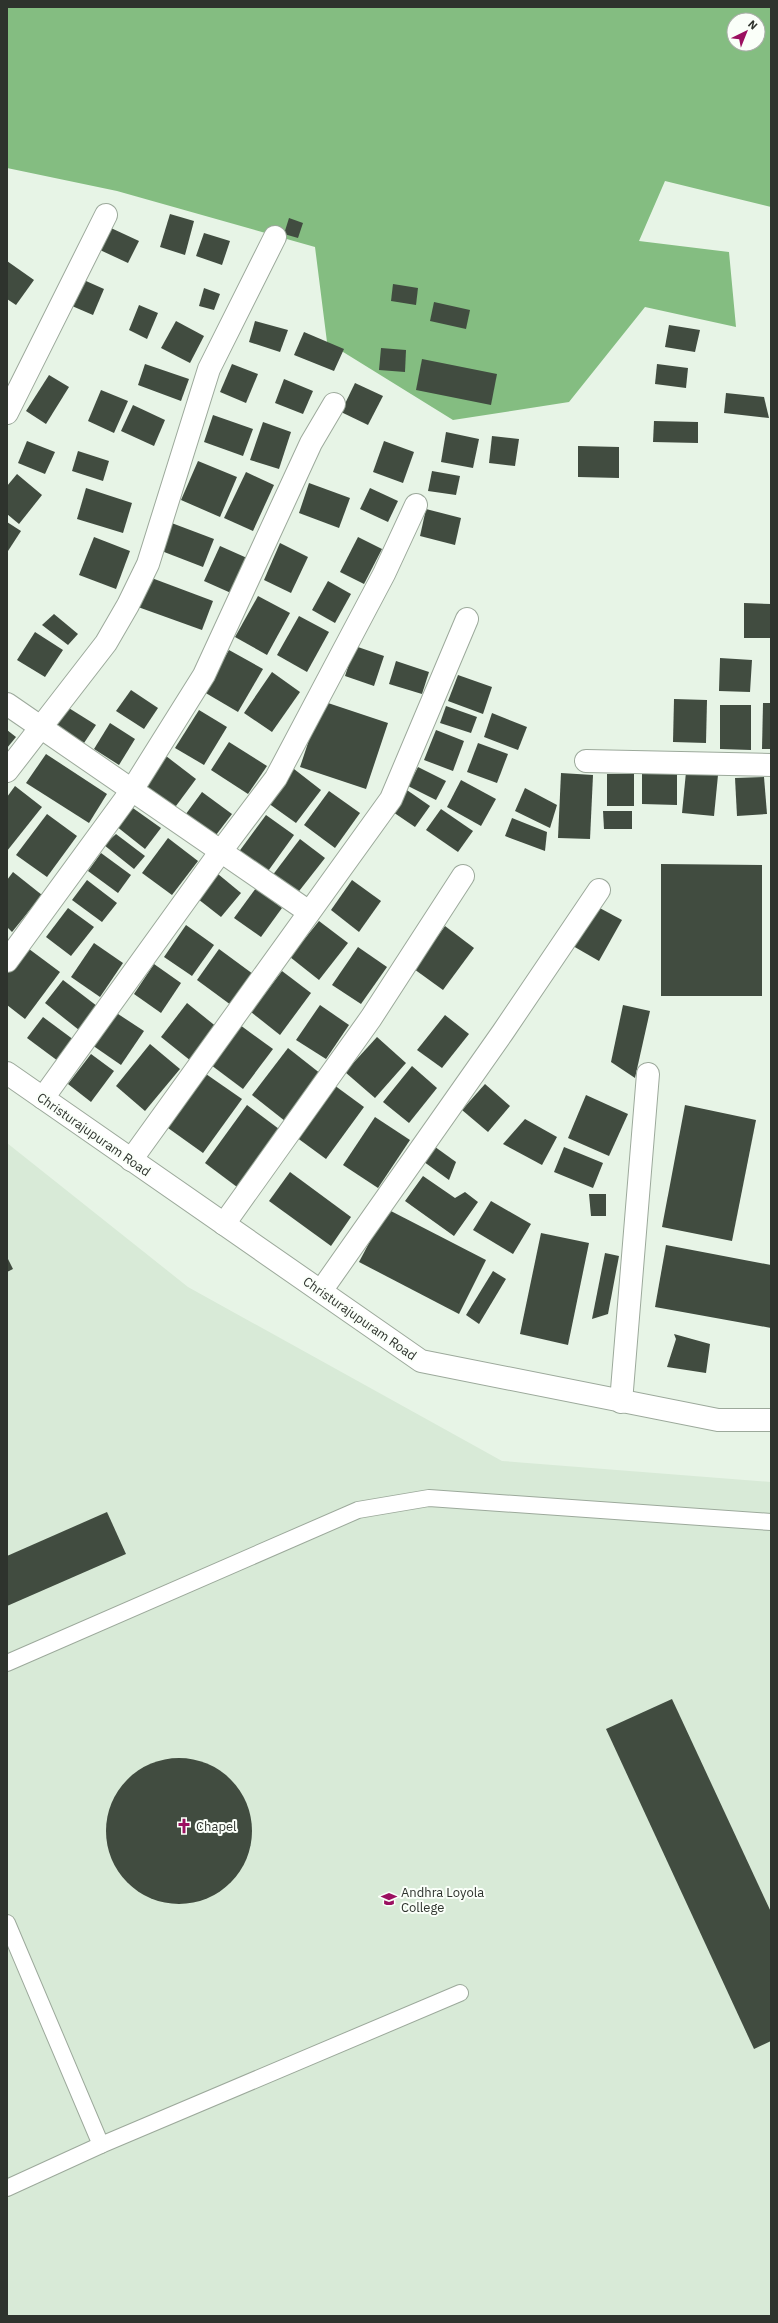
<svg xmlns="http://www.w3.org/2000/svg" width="778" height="2323" font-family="'IBM Plex Sans',sans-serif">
<rect width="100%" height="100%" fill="#e7f4e6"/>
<!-- built -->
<path fill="#d8ead7" d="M7 1143 188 1287 502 1461 771 1482V2316H7Z"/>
<!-- forest -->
<path fill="#84bd81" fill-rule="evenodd" d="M7 7H771V207L665 181 639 241 729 252 736 327 645 307 569 402 453 420 327 342 315 247 117 191 7 168ZM734 20H758V44H734Z"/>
<!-- building -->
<g fill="#414c40">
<path d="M170 214 194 221 185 255 160 247Z"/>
<path d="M289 218 303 223 298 238 284 234Z"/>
<path d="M111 228 139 241 128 263 100 250Z"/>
<path d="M204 233 230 241 222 265 196 256Z"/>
<path d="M7 261 34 280 16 305 7 299Z"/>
<path d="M77 277 104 289 93 315 65 303Z"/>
<path d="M393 284 418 288 416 305 391 301Z"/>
<path d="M204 288 220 294 214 310 199 306Z"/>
<path d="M434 302 470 310 466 329 430 321Z"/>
<path d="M139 305 158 313 147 339 129 330Z"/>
<path d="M176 321 204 336 190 363 161 348Z"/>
<path d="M255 321 288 330 280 352 249 342Z"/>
<path d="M669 325 700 330 695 352 665 347Z"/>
<path d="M304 332 344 349 334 371 294 355Z"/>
<path d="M381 348 406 350 405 372 379 370Z"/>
<path d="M422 359 497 374 491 405 416 390Z"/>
<path d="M145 364 189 379 181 401 138 385Z"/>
<path d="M232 364 258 374 246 403 220 392Z"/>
<path d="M657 364 688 368 686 388 655 384Z"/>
<path d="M49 375 69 387 46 424 26 411Z"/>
<path d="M284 379 313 391 303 414 275 403Z"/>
<path d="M355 383 383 396 368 425 341 412Z"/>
<path d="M101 390 128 401 114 433 88 421Z"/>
<path d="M726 393 764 397 769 418 724 413Z"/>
<path d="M133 405 165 420 154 446 121 431Z"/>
<path d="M213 415 253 429 243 456 204 442Z"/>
<path d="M654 421 698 422V443L653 442Z"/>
<path d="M263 422 291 432 279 469 250 460Z"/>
<path d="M446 432 479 439 473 468 441 462Z"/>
<path d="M492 436 519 439 515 466 489 463Z"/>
<path d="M27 441 55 452 45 474 18 463Z"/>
<path d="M384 441 414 452 403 483 373 472Z"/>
<path d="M578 446 619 447V478L578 477Z"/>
<path d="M78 451 109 461 103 481 72 471Z"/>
<path d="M198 461 237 477 220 517 181 500Z"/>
<path d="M432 471 460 476 456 495 428 491Z"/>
<path d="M246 472 274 485 253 531 224 518Z"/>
<path d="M17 474 42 495 19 524 7 514V486Z"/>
<path d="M309 483 350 498 339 528 299 513Z"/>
<path d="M86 488 132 503 123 533 77 519Z"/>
<path d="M370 488 398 501 388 522 360 509Z"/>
<path d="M426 509 461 518 455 545 420 536Z"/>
<path d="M7 522 21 531 8 551 7 550Z"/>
<path d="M169 522 214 539 203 567 159 550Z"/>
<path d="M94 537 130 551 116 589 79 575Z"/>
<path d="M358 537 382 549 364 584 340 572Z"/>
<path d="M280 543 308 557 291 593 264 580Z"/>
<path d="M220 546 247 558 231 593 204 581Z"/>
<path d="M149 577 213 601 202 630 138 607Z"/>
<path d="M328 581 351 594 335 623 312 610Z"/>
<path d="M258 596 290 613 267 655 235 637Z"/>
<path d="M744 603 771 604V638H744Z"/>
<path d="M54 614 78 634 68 645 42 625Z"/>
<path d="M299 616 329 632 307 672 277 655Z"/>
<path d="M35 632 63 650 45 677 17 660Z"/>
<path d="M355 646 384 656 374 686 345 676Z"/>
<path d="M229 650 263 669 238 712 204 692Z"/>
<path d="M720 658 752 660 750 692 719 691Z"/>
<path d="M396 661 429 672 422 694 389 684Z"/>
<path d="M272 672 300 692 272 732 244 713Z"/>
<path d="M458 675 492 687 483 714 448 701Z"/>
<path d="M131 690 158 708 144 729 116 711Z"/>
<path d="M674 699 707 700 706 743 673 742Z"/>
<path d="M322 701 388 723 366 789 300 767Z"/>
<path d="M763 703H771V749H762Z"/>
<path d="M64 705 96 725 84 743 52 723Z"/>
<path d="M720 705H751V750L720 749Z"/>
<path d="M446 706 477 717 471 733 440 723Z"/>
<path d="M199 710 227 727 204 765 175 748Z"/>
<path d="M492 713 527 727 518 750 484 737Z"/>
<path d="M110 723 135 739 119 765 94 749Z"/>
<path d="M7 730 16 737 7 748Z"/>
<path d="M436 730 464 741 453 771 424 760Z"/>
<path d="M229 742 267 766 248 794 211 770Z"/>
<path d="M478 743 508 754 497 783 467 772Z"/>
<path d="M46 754 107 794 89 823 26 783Z"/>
<path d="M166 756 196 779 173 810 143 788Z"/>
<path d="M418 767 446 781 436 800 408 786Z"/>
<path d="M294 769 321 790 296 823 268 803Z"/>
<path d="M642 769H677V805L642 804Z"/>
<path d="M686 772 718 775 714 816 682 813Z"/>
<path d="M561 773 593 775 590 839 558 838Z"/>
<rect x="607" y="774" width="27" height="32"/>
<path d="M764 777 767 814 737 816 735 778Z"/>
<path d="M461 780 496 799 481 826 447 807Z"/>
<path d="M15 786 42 807 7 851V797Z"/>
<path d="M404 788 430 806 415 827 390 810Z"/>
<path d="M525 788 557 805 550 828 515 811Z"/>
<path d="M329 791 360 813 335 848 304 825Z"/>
<path d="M202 792 232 814 213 839 183 818Z"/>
<path d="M130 806 161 828 145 849 116 826Z"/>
<path d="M441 809 473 831 458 852 426 830Z"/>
<path d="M603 811H632V829H604Z"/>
<path d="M47 814 77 836 47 877 16 855Z"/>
<path d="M266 815 294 835 266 874 238 853Z"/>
<path d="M512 818 547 832 545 851 505 836Z"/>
<path d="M116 834 145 856 134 869 104 845Z"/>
<path d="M168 838 198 861 172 895 142 873Z"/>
<path d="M300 839 325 858 296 895 272 876Z"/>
<path d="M101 853 131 875 118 893 88 871Z"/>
<path d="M661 864 762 865V996H661Z"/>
<path d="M13 872 42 895 12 932 7 927V880Z"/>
<path d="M218 874 241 893 221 917 198 899Z"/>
<path d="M87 880 117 903 102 922 72 900Z"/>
<path d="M352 880 381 901 359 932 331 910Z"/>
<path d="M256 888 282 908 261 937 234 918Z"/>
<path d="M596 906 622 920 599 961 573 946Z"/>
<path d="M68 908 94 927 71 956 46 937Z"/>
<path d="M319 921 348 943 319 980 290 957Z"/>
<path d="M186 925 214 945 192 976 164 957Z"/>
<path d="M445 926 474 948 443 990 414 969Z"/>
<path d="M94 943 123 963 100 997 71 977Z"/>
<path d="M25 946 60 972 25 1019 7 1005V970Z"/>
<path d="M358 947 387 967 361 1004 332 985Z"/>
<path d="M219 949 253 974 231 1005 197 980Z"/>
<path d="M154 964 181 983 161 1013 134 994Z"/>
<path d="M282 971 311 993 280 1035 251 1012Z"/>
<path d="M63 980 97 1006 79 1030 45 1003Z"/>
<path d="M187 1003 218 1028 191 1061 161 1037Z"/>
<path d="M320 1005 349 1025 326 1059 296 1040Z"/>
<path d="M623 1005 650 1011 635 1078 611 1062Z"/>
<path d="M115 1012 144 1031 121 1065 92 1045Z"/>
<path d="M445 1015 469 1034 442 1068 417 1050Z"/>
<path d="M43 1017 74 1040 58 1061 27 1038Z"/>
<path d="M240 1025 273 1049 243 1089 211 1065Z"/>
<path d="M377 1037 406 1063 375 1098 345 1072Z"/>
<path d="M150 1044 180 1069 145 1111 116 1086Z"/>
<path d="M288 1048 321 1074 285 1121 252 1095Z"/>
<path d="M91 1054 114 1071 91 1102 68 1084Z"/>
<path d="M412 1066 437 1088 409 1123 383 1102Z"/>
<path d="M206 1074 242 1099 203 1153 168 1128Z"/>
<path d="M485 1084 510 1106 488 1132 462 1110Z"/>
<path d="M334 1085 364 1107 326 1159 296 1137Z"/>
<path d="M586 1095 628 1114 609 1156 568 1138Z"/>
<path d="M247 1105 279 1129 237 1187 205 1163Z"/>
<path d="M685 1105 756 1120 732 1241 662 1227Z"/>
<path d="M375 1117 410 1140 378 1188 343 1165Z"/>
<path d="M525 1119 557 1137 542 1165 503 1144Z"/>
<path d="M431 1144 456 1162 449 1180 420 1159Z"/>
<path d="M564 1147 603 1163 593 1188 554 1172Z"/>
<path d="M290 1172 351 1217 331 1246 269 1201Z"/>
<path d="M423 1176 455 1198 465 1192 478 1202 454 1236 405 1201Z"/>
<path d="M589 1194H606V1216H591Z"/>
<path d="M491 1201 531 1224 513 1254 473 1230Z"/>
<path d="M387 1209 486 1260 459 1314 359 1262Z"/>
<path d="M541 1233 589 1243 568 1345 520 1334Z"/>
<path d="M666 1245 771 1265V1328L655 1307Z"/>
<path d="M605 1253 619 1256 608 1314 592 1319Z"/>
<path d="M7 1257 13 1269 7 1272Z"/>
<path d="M493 1271 506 1279 479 1324 466 1315Z"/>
<path d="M674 1334 710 1344 706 1373 667 1367 676 1339Z"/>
<path d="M107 1512 126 1554 7 1606V1556Z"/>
<path d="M672 1699 771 1912V2041L754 2049 606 1729Z"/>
<circle cx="179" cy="1831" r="73"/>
</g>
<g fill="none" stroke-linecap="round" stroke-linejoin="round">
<defs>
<g id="service">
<path d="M7 1663 358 1510 429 1498 771 1522"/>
<path d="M7 1923 101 2145"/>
<path d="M7 2188 101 2145 460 1993"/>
</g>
<g id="minor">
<path d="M7 413 106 215"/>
<path d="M7 704 309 912"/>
<path d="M586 761 771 765"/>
<path d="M7 771 106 643 128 605 148 564 209 369 275 237"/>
<path d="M7 961 132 790 204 675 311 443 334 404"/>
<path d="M43 1098 221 851 276 778 384 574 416 505"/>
<path d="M131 1160 391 799 467 619"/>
<path d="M224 1224 371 1018 463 876"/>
<path d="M321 1291 503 1032 599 890"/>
<path d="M621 1402 648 1074"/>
</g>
<path id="tertiary" d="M7 1073 421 1361 718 1420H771"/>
</defs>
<!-- service casing -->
<use href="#service" stroke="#9ca99b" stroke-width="18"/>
<!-- minor casing -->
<use href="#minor" stroke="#9ca99b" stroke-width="24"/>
<!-- tertiary casing -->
<use href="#tertiary" stroke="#9ca99b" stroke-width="24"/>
<!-- service -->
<use href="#service" stroke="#fff" stroke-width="16"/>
<!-- minor -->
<use href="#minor" stroke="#fff" stroke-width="22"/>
<!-- tertiary -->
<use href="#tertiary" stroke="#fff" stroke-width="22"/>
</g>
<!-- icons -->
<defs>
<symbol id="church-bare" viewBox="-9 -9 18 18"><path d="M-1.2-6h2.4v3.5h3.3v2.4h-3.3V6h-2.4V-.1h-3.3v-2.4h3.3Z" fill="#9b1060" stroke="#fafff9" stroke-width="2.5" paint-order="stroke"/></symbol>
<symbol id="university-bare" viewBox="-9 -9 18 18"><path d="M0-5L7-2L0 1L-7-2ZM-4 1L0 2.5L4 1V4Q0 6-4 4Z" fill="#9b1060" stroke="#fafff9" stroke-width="2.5" paint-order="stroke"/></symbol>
</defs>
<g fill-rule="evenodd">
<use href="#church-bare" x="173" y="1815" width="22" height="22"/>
<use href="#university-bare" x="378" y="1888" width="22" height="22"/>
</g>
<g text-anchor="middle" stroke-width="4" stroke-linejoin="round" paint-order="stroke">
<!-- street labels -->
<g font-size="13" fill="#2e332d" stroke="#fafff9">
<text transform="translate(94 1134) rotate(35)" y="5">Christurajupuram Road</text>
<text transform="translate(360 1318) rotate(35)" y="5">Christurajupuram Road</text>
</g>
<!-- poi labels -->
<g font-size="13" fill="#2e332d" stroke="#fafff9" text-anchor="start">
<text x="196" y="1831">Chapel</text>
<text x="401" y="1897">Andhra Loyola<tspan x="401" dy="15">College</tspan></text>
</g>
</g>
<!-- border -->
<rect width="778" height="2323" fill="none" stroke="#2e332d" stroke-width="16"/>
<!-- north arrow -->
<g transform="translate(746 32) rotate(43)"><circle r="19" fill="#fafff9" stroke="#a8ada7"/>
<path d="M0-3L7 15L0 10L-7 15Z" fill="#9b1060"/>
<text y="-6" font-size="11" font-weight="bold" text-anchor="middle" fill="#2e332d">N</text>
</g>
</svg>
